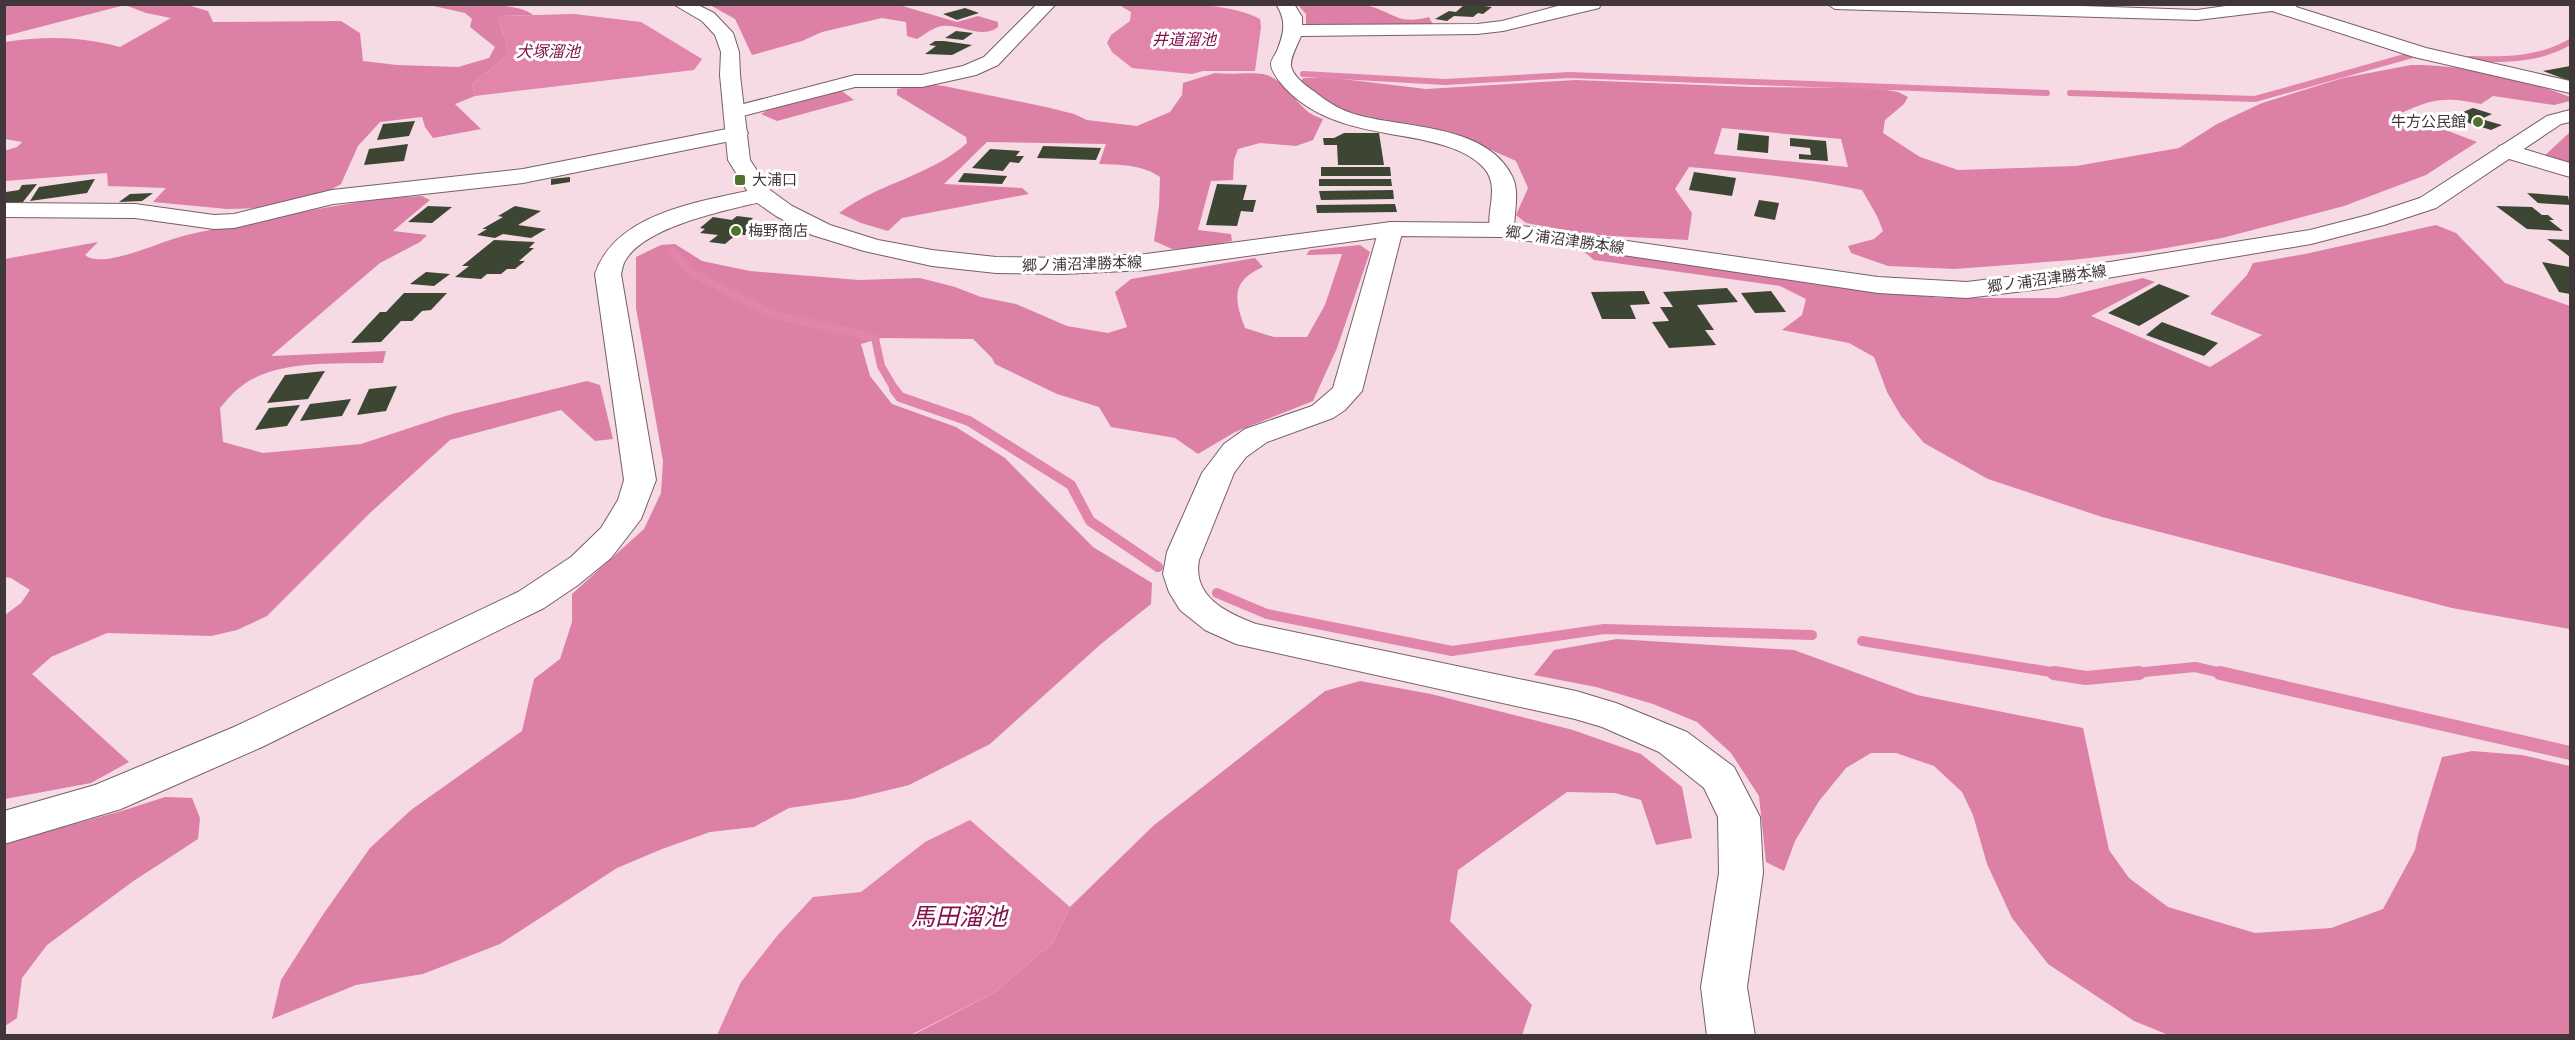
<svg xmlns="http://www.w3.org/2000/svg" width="2575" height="1040" font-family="Lora,'Noto Sans JP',serif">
<rect width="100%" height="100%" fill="#f6dae4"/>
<!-- forest -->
<g fill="#dc80a5" fill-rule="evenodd">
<path d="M184 4 208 11 213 22 341 21 360 33 363 61 397 65 458 67 489 58 495 47 470 27 472 19 465 13 429 5C453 5 515 0 533 15L500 16C498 32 509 37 507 56L472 84 475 96 455 104 481 129 433 138 425 127 422 117 380 122 358 146 341 184 327 192 266 208 227 209 153 202 166 188 108 186 107 173 5 181 4 151 17 147 22 142 5 139V42C45 36 80 36 120 47L171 18 146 13 125 5 5 36V5Z"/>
<path d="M710 5H899L957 22 978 16 998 22V27C980 41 957 21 938 27 931 29 924 35 917 39L907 36 906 22 882 18 822 32 802 41 752 55 735 19Z"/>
<path d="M1298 5C1319 5 1343 1 1364 5 1393 10 1395 26 1429 17L1434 27H1306V14Z"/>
<path d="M2411 65C2460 64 2524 79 2570 97V101L2554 105 2493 96 2481 104C2445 97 2435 98 2401 113L2477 142 2426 175 2344 206 2222 238 2149 251 2072 260 1955 269 1888 266 1851 253 1848 246 1874 239 1883 231 1877 216 1862 190C1805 178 1747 172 1689 167L1675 189 1692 213 1688 240 1592 235 1526 223 1516 215 1528 188 1516 161 1462 137 1440 131 1349 112 1329 104 1301 82 1303 78H1334L1426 89 1576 80 1752 87 1875 88 1898 92 1908 97 1904 104 1885 120 1883 133 1920 157 1958 170 2076 166 2179 148 2217 124 2262 103 2343 78ZM1722 128 1841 139 1848 167 1714 154Z"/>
<path d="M1215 73C1230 75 1250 72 1263 74 1283 78 1292 98 1306 110 1310 114 1317 117 1323 119L1313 140 1296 146 1260 143 1238 149 1234 160 1233 180 1211 181 1198 230 1231 234 1232 241 1199 248 1172 249 1154 241 1159 206 1160 177C1141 164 1121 165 1099 164L1106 144 987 142 944 184 1022 188 1029 194 902 218 888 231 861 223 839 213C879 183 930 176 967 143L966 137 897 95V89L925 84 944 86 1046 107 1074 114 1087 120 1137 126 1170 112 1182 95 1183 83Z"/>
<path d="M842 91 854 100 777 121 761 114 768 110Z"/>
<path d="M2569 133 2570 168 2543 157Z"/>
<path d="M422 196 430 200 393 231 427 235 420 242 380 263 271 356 386 351 383 363C340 364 278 359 243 385 234 391 227 400 220 408L223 442 263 453 361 444 452 414 587 381 600 385 613 439 595 441 561 410 450 440 370 513 267 616 237 630 211 636 107 633 51 657 32 674 129 762 91 783 5 799V615L21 603 30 590 11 578 5 577V259L98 242 85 255C100 269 154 245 173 239 200 230 230 227 258 221 313 210 366 198 422 196Z"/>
<path d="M2436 225 2456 233 2505 283 2570 306V629L2452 608 2102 517 1988 479 1924 443 1901 416 1887 392 1874 357 1849 343 1782 330 1802 315 1806 299 1780 286 1594 260 1583 251 1601 249 1646 255 1820 285 1941 298H2058L2143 278 2155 282 2091 316 2210 367 2262 335 2210 314 2247 275 2253 263 2305 254Z"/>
<path d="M675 244 702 261 750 271 859 280 920 278 955 287 981 297 1016 304 1067 326 1108 333 1127 327 1115 292 1131 279 1255 258 1263 267C1231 281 1234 299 1245 328L1274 337H1307L1325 305 1342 254 1306 255 1310 250 1360 245 1370 252 1337 348 1313 401 1235 432 1198 454 1175 438 1111 427 1099 407 1057 394 995 364 992 358 973 339 881 338 861 344 870 376 892 404 956 427 1005 458 1093 547 1152 583 1151 604 1101 644 990 744 909 785 852 799 789 808 754 827 710 832 662 849 617 868 500 944 423 974 356 985 272 1019 281 980 322 916 370 848 411 810 522 731 534 679 560 659 572 622V594L644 529 661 493 663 461 636 308V257L661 245Z"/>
<path d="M1617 639 1794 650 1917 695 2083 728 2109 850 2129 878 2168 907 2255 933 2331 928 2383 909 2415 850 2418 835 2442 757 2472 751 2522 755 2570 766V1035L2171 1036 2134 1021 2048 964 2012 918 1987 864 1973 815 1962 792 1934 766 1896 753H1871L1846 768 1819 801 1795 841 1784 871 1766 862 1759 796 1731 753 1697 722 1653 704 1596 687 1534 675 1554 650Z"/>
<path d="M1360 681 1431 694 1573 730 1641 754 1682 787 1692 838 1656 845 1641 800 1615 793 1567 792 1458 870 1450 921 1532 1005 1522 1035 911 1036 995 992 1053 942 1070 907 1153 826 1325 691Z"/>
<path d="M165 797 192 798 200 818 198 839 132 882 47 945 22 978 17 1018 5 1026V843L125 810Z"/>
</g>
<!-- water -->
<g fill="#e185aa">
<path d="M1119 5C1159 4 1225 0 1260 19L1261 27 1255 71H1203L1192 74 1132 68 1112 52 1107 43 1111 35 1130 21 1131 12Z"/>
<path d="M574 14 641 22 702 59 694 70 475 96 472 84 507 56C509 37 498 32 500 16Z"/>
<path d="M970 820 1070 907 1053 942 995 992 911 1035H717L741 982 777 936 813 897 861 892 925 842Z"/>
</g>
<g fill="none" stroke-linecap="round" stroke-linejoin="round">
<!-- stream-far3 -->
<g stroke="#e185aa" stroke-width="6">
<path d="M2469 59C2504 60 2539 60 2570 42"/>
<path d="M1303 74 1445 82 1570 75 2047 93"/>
<path d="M2070 93 2255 99 2412 55"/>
</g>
<!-- stream-far2 -->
<path stroke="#e185aa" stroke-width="8" d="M672 251 690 272 773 314 875 338 881 366 895 390"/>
<!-- stream-far1 -->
<g stroke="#e185aa" stroke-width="10">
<path d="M894 389 900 397 969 421 1071 485 1090 521 1158 567"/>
<path d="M1217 593 1267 614 1452 651 1604 629 1812 635"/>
<path d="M1862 641 2063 674"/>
<path d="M2124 674 2195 667 2226 674"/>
</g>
<!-- stream -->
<g stroke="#e185aa" stroke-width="14">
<path d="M2054 673 2086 678 2139 673"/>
<path d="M2220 673 2570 753"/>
</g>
</g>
<!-- building -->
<g fill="#3c4633">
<path d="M1465 4H1486L1484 6 1492 7 1483 14 1478 13 1473 17 1454 16 1447 21 1435 19 1449 11 1456 12Z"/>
<path d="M965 8 979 13 957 20 943 14Z"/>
<path d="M956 31 973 33 963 40 945 38Z"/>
<path d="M935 41H944L972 45 952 55 925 54 936 46 929 45Z"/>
<path d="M2570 66V81L2543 71Z"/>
<path d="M2473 108 2492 114 2481 119 2502 125 2491 130 2450 117Z"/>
<path d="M415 121 409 136 377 140 383 124Z"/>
<path d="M1344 133H1379L1384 165H1338L1337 145H1324L1323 138H1334Z"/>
<path d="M1739 133 1769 136 1768 153 1737 150Z"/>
<path d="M1790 138 1826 141 1828 161 1799 159V154L1811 155 1810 148 1790 146Z"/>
<path d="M408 144 404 161 364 165 369 149Z"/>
<path d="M1043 146 1101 148 1096 160 1037 158Z"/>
<path d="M990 149 1020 151 1016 156H1024L1019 163 1010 162 1003 171 972 168Z"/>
<path d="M1321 167H1390L1391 176H1321Z"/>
<path d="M1694 172 1736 178 1732 196 1689 190Z"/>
<path d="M964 173 1007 176 1002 184 958 182Z"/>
<path d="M570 177V182L551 185V179Z"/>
<path d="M95 179 87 193 30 201 39 187Z"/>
<path d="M1319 179H1391L1392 186H1319Z"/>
<path d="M37 184 23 202 4 204 6 192 19 190 22 185Z"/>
<path d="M1217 184 1247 185 1243 200H1256L1253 212 1241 211 1237 226 1206 225Z"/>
<path d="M1393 190 1394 199 1321 200 1319 191Z"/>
<path d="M153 193 142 201 119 202 130 194Z"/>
<path d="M2527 193 2568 196 2570 205 2538 203Z"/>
<path d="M1759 200 1779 203 1775 220 1754 216Z"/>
<path d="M1395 204 1397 212 1317 213 1316 205Z"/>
<path d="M428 206 452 207 432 223 408 222Z"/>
<path d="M515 206 541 211 518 225 546 229 531 238 503 234 495 238 477 235 487 229H482L503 217 498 216Z"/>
<path d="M2496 206 2532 207 2542 215H2548L2554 220H2549L2563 231 2527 229Z"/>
<path d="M737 216 753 218 749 222 775 225 761 237 737 234 725 244 709 242 718 235 700 233 705 229 700 228 713 217 732 220Z"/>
<path d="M2547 239 2570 240V257Z"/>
<path d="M494 240 535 242 529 248H534L519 261H525L515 269H507L501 274H487L481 279 455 277 469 266H462Z"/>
<path d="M2542 262 2570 267V294L2559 292Z"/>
<path d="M426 272 450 274 434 286 410 284Z"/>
<path d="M2159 284 2190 296 2139 326 2108 313Z"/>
<path d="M1727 288 1738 302 1697 305 1714 330H1705L1716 345 1669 348 1652 322 1669 321 1660 307H1673L1663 292Z"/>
<path d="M1644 291 1650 304 1630 305 1636 319H1602L1591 292Z"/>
<path d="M1771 291 1786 312 1755 313 1741 293Z"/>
<path d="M404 293H447L431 310 422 311 412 321H401L381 342 351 343 380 312H386Z"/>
<path d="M2162 322 2218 343 2204 356 2146 335Z"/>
<path d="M325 371 308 399 267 403 285 375Z"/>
<path d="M397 386 386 411 357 415 369 389Z"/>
<path d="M351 399 342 416 300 421 310 404Z"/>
<path d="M300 405 287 426 255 430 269 408Z"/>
</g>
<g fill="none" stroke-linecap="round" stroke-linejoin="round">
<defs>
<g id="minor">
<path d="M1037 4H1056L998 65 976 75 922 87H855L735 118 728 116 725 112 728 108 855 75H922L963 66 984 57Z"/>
<path d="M1276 4H1294L1302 17V25L1477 24 1502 21 1565 4H1601L1599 8 1503 31 1477 34 1301 36C1298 44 1290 57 1291 66 1293 76 1304 84 1312 90 1324 99 1336 108 1351 113 1400 129 1485 122 1512 176 1520 191 1514 213 1514 230L1511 235 1502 237 1493 235C1481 217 1504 187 1482 166 1466 150 1441 144 1419 139 1371 130 1321 126 1285 88 1280 82 1271 72 1271 64 1271 60 1275 55 1277 51 1284 33 1287 21 1276 4Z"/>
<path d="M1827 4H2026L2197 10 2240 4H2297L2296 7 2426 48 2570 81V93L2414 57 2272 11 2197 20 1835 9Z"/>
<path d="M737 127 745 128 748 133 745 138 523 183 333 204 234 228 214 229 135 218 4 217V203L135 204 214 215 234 214 332 190 523 169Z"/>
<path d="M2507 144 2570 163V177L2499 156 2496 151 2499 146Z"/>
<path d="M761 188 769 190 773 195 769 200C732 209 645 225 625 261 623 264 622 270 621 274L656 480 641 519 611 558 578 585 544 608 262 747 121 809 4 844V811L95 785 234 727 518 592 571 557 601 528 618 500 624 480 595 274C616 211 705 201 761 188Z"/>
<path d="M1391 222 1400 224 1403 229 1362 391 1345 410 1333 418 1267 442 1246 457 1234 473 1199 560C1192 597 1227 613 1256 624L1576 691 1616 703 1687 732 1734 767 1760 817 1763 873 1747 987 1755 1036H1707L1701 987 1719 873 1718 817 1704 788 1659 752 1602 727 1575 719 1236 644 1205 630 1180 610 1169 592 1163 574 1167 552 1202 473 1224 444 1245 429 1312 406 1333 388 1379 229 1382 224Z"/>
</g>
<path id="major" d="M673 4H696L714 13 733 33 739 52 740 75 750 160 770 190 792 206 830 225 878 240 932 250 996 257 1063 258 1146 254 1391 222 1502 223 1878 277 1967 282 2041 273 2310 230 2368 215 2420 198 2547 116 2570 110V122L2561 124 2436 208 2384 225 2311 244 2041 289 1967 298 1878 293 1502 237 1391 236 1146 270 1063 274 996 273 932 266 864 251 812 235 776 216 753 200 728 160 720 75 721 52 715 35 702 21Z"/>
</defs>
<!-- minor casing -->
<use href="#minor" stroke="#775f68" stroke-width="2"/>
<!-- major casing -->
<use href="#major" stroke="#775f68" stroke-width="2"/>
<!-- minor -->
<use href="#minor" fill="#fff" fill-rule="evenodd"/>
<!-- major -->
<use href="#major" fill="#fff" fill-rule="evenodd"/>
</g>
<!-- markers -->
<g fill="#517229" stroke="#fff" stroke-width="2">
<circle cx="2478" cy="122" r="6"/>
<rect x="734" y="174" width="12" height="12" rx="3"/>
<circle cx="736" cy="231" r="6"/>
</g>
<g text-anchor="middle" stroke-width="6" stroke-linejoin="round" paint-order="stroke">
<!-- far-poi labels -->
<g font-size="15" fill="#41363a" stroke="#fff" text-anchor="start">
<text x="2466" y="127" text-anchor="end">牛方公民館</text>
<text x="752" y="185">大浦口</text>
<text x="748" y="236">梅野商店</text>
</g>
<!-- far-street labels -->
<g font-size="15" fill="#41363a" stroke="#fff">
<text transform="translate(1565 240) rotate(8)" y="5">郷ノ浦沼津勝本線</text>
<text transform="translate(1082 264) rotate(-2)" y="5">郷ノ浦沼津勝本線</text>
<text transform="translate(2047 279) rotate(-8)" y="5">郷ノ浦沼津勝本線</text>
</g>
<!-- far-water labels -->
<g font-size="16" font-style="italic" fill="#82134d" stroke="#fff">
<text x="1184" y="45">井道溜池</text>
<text x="548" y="57">犬塚溜池</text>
</g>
<!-- near-water labels -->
<g font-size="24" font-style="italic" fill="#82134d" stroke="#fff">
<text x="959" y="925">馬田溜池</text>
</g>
</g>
<!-- border -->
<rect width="2575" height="1040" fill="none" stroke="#41363a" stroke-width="12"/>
</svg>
